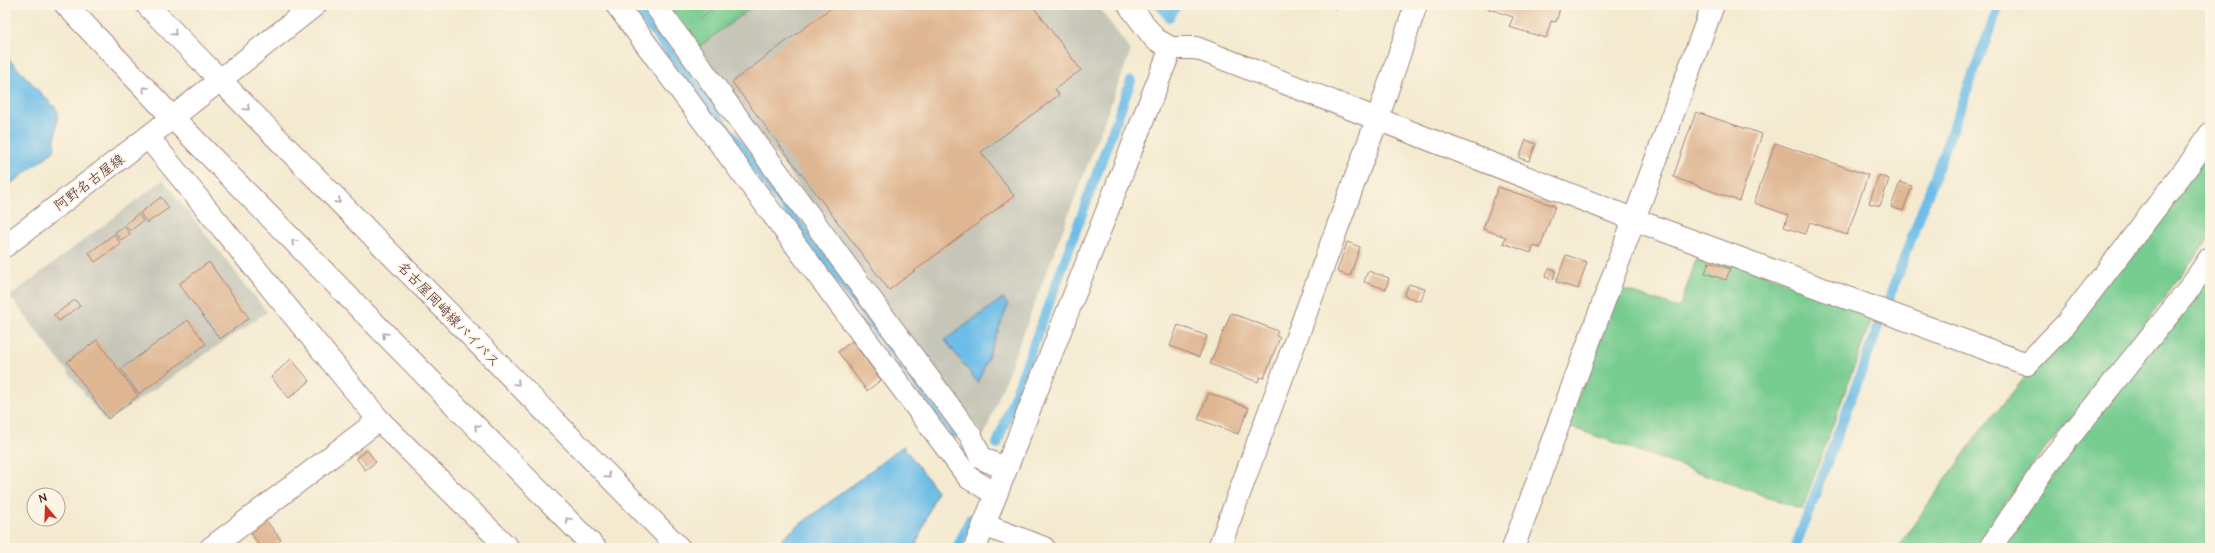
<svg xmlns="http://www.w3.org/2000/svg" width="2215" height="553" font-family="'Architects Daughter','Klee One',sans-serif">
<rect width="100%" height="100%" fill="#fcf5e5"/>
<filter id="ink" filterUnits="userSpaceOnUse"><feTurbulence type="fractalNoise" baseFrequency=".025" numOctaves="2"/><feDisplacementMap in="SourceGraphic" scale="8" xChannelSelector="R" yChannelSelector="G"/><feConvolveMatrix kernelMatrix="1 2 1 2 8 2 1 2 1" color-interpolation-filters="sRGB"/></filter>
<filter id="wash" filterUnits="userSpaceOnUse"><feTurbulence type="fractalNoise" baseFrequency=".012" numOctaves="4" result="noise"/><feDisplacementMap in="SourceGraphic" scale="16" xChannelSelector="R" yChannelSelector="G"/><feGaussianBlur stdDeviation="0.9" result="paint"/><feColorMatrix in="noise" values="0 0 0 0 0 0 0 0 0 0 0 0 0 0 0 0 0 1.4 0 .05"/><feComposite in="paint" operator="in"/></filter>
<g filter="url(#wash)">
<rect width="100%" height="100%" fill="#f4ead0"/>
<!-- industrial -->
<g fill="#c5c5b8">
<path d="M755 5H1097L1131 51 984 436 697 48Z"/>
<path d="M163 180 267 312 106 422 10 296Z"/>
</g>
<!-- green -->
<g fill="#77cc90" stroke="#60765e">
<path d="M665 5H755L697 48Z"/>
<path d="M2210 148V237L2118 360 2035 461 1974 548H1897L1979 433 2194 172Z"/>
<path d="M1700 249 1873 315 1802 509 1568 426 1618 288 1679 308Z"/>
<path d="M2210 273V548H2003L2058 468Z"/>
</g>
<!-- water -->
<g fill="#6dbde8" stroke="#5c6e8a">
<path d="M5 55 58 111 54 151 5 188Z"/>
<path d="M1003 298 1008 305 978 383 945 340Z"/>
<path d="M903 446 937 491 915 548H791L781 539Z"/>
</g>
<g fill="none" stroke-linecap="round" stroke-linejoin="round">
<!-- stream -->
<g stroke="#6dbde8" stroke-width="10">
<path d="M634 5 955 434"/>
<path d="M1160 5 1169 17 1177 5"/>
<path d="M1887 304 1999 5"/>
<path d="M997 444 1131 81"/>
<path d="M957 548 970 519"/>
<path d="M1795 548 1878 327"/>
</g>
</g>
<g id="blocks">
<!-- building -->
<g fill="#dfb692">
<path d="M835 5H1032L1081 70 1055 89 1059 95 981 152 1014 196 889 290 732 82Z"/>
<path d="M1327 5H1338L1337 9Z"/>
<path d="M1477 5H1561L1556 22 1551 21 1546 38 1509 27 1513 17Z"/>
<path d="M1696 112 1762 134 1739 201 1673 177Z"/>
<path d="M1526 140 1536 144 1529 161 1519 158Z"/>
<path d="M1775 143 1868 175 1847 235 1810 222 1805 234 1784 227 1788 215 1754 203Z"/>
<path d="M1879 175 1889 179 1880 206 1869 203Z"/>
<path d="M1900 182 1912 186 1903 211 1891 207Z"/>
<path d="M1498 187 1555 206 1540 248 1533 246 1531 253 1503 243 1506 237 1483 229Z"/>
<path d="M161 197 169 208 147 223 140 213Z"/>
<path d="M138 214 143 221 130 231 125 224Z"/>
<path d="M124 226 130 234 121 240 115 232Z"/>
<path d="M114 234 121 244 95 262 89 253Z"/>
<path d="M1347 242 1360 247 1350 276 1337 272Z"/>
<path d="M1566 255 1587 262 1578 289 1556 282Z"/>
<path d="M209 262 249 318 220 339 179 284Z"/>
<path d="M1709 262 1730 269 1726 280 1705 273Z"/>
<path d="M1549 268 1556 270 1553 280 1545 277Z"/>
<path d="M1368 271 1389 278 1386 289 1364 282Z"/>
<path d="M1409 284 1425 289 1421 301 1404 296Z"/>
<path d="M75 300 80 306 59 321 54 315Z"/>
<path d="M1231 313 1278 331 1276 336 1280 337 1264 378 1260 377 1258 382 1210 364Z"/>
<path d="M188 320 206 344 139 394 121 369Z"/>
<path d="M1178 325 1207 336 1199 357 1170 346Z"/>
<path d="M97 340 138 396 108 419 67 362Z"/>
<path d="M852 341 881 380 867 391 838 352Z"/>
<path d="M291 359 310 381 289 398 271 377Z"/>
<path d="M1209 393 1249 408 1238 434 1198 419Z"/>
<path d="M367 450 376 462 365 470 356 458Z"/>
<path d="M266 520 281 540 270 548H261L250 532Z"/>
</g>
</g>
</g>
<g filter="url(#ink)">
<use href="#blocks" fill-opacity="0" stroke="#9f847e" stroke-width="1"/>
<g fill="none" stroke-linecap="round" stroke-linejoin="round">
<defs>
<g id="street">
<path d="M617 5 969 478 996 494"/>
<path d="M655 5 971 436 981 458 1006 469"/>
<path d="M1129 5 1155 39 1171 48H1196L1635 220 2027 364 2066 324 2191 162 2210 134"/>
<path d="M148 137 379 420 508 548"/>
<path d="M984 525 1044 548"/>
<path d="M211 548 379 420"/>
<path d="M975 548 1171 48"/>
<path d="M1219 548 1377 120 1416 5"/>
<path d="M1513 548 1713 5"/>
<path d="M1990 548 2045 467 2186 293 2210 258"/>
</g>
<g id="secondary">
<path d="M66 5 172 117"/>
<path d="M147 5 220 80"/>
<path d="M5 246 148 137 315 5"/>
</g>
<g id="primary">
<path d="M220 80 679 548"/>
<path d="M172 117 595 548"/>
</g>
</defs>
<!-- street casing -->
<use href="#street" stroke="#9f847e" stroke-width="24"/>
<!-- secondary casing -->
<use href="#secondary" stroke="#9f847e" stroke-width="24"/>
<!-- primary casing -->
<use href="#primary" stroke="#9f847e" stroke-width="24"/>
<!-- path -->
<path stroke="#9f847e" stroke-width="2.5" stroke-dasharray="1 3" stroke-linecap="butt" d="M701 18 719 5"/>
<!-- street -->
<use href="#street" stroke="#fff" stroke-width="22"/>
<!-- secondary -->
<use href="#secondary" stroke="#fff" stroke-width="22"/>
<!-- primary -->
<use href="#primary" stroke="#fff" stroke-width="22"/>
</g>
<!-- one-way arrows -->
<defs><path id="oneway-chevron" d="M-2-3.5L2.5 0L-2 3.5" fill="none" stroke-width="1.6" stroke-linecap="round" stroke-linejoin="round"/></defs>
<g stroke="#ae9aa0">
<use href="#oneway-chevron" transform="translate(174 33) rotate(46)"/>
<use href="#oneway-chevron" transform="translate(145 89) rotate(-133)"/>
<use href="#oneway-chevron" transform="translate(247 108) rotate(46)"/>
<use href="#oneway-chevron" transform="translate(338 201) rotate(46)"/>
<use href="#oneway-chevron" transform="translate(294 242) rotate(-134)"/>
<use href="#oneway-chevron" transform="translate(385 335) rotate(-134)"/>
<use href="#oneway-chevron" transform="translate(517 383) rotate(46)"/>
<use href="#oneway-chevron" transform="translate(477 427) rotate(-134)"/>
<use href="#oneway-chevron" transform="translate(608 476) rotate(46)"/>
<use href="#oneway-chevron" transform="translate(568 520) rotate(-134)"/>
</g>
</g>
<g text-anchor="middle" stroke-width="3.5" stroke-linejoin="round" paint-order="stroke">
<!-- street labels -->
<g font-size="14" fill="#4a1f2b" stroke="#fcf5e5">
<text transform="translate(89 182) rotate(-37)" y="5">阿野名古屋線</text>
<text transform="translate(449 314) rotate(46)" y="5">名古屋岡崎線バイパス</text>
</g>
</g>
<!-- margin -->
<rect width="2215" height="553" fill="none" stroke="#fcf5e5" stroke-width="20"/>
<!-- north arrow -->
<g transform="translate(46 507) rotate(341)"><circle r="19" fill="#fcf5e5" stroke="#b59f9b"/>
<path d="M0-3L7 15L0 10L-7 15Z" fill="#c8321e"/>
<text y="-6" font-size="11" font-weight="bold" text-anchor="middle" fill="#4a1f2b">N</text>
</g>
</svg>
